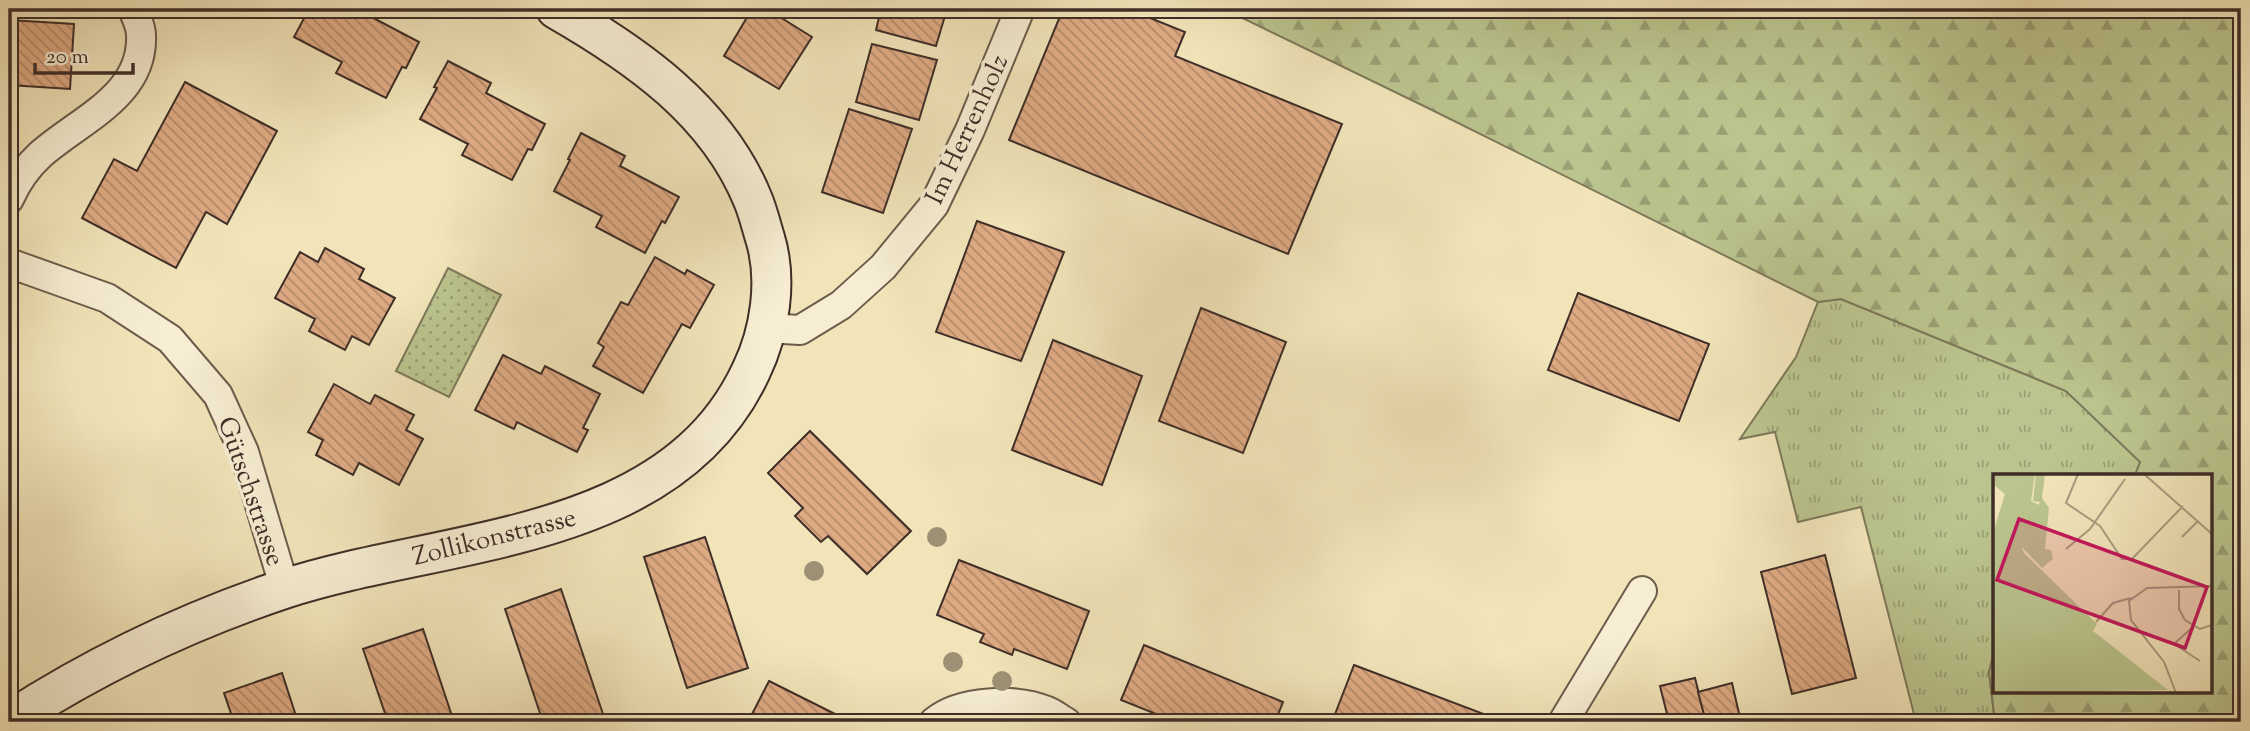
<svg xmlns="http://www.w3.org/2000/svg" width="2250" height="731" font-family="'Sorts Mill Goudy',serif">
<defs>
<pattern id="grass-tufts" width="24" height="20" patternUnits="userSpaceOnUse" patternTransform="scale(1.75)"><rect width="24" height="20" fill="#bbc48e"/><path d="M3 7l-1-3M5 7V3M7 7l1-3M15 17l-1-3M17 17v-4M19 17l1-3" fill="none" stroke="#99a074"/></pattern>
<pattern id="forest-firs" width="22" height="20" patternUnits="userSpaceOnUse" patternTransform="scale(1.75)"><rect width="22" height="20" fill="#bbc48e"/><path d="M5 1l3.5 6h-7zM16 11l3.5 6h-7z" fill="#99a074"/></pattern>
<pattern id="park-dots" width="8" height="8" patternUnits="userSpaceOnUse" patternTransform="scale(1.75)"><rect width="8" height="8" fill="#bbc48e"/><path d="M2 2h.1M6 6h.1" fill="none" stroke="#99a074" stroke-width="1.8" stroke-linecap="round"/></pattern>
<pattern id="building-back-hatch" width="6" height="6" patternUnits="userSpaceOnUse" patternTransform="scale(1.75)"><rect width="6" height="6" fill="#deaa83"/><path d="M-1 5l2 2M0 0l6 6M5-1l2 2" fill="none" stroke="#b58b6b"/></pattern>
</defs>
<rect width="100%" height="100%" fill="#f1e4b9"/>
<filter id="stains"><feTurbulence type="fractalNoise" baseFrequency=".00286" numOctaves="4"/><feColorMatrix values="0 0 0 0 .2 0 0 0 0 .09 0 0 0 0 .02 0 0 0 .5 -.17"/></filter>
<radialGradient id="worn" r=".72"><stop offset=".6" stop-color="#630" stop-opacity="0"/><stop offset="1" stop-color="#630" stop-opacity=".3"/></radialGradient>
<!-- grass -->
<path fill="url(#grass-tufts)" stroke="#7d795b" stroke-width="2" d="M1841 299 2066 391 2141 462 2135 475 1994 476V653L1989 672 1995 722H1916L1861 507 1798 522 1775 432 1740 439 1796 357 1818 302Z"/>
<!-- forest -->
<path fill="url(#forest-firs)" stroke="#7d795b" stroke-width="2" d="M1224 9H2241V722H1995L1989 672 1994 653V691H2210V476L2135 475 2140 462 2066 391 1841 299 1818 302 1430 109Z"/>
<!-- park -->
<path fill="url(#park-dots)" stroke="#7d795b" stroke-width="2" d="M448 268 501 295 449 397 396 371Z"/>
<!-- building -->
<g fill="url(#building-back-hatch)" stroke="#3f2e28" stroke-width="2">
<path d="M309 9H361L360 11 419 42 406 68 402 67 386 98 336 73 342 62 294 37Z"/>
<path d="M752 9H767L812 37 779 89 724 56Z"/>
<path d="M881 9H947L936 46 876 30Z"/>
<path d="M1063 9H1128L1185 32 1175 56 1342 124 1288 254 1009 140Z"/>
<path d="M9 20 74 24 70 89 9 85Z"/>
<path d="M872 44 937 60 919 120 856 102Z"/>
<path d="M448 61 491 83 486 93 545 124 532 150 528 149 512 180 462 155 468 144 420 119 437 88 434 87Z"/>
<path d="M185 82 277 131 227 224 206 212 176 268 82 218 114 159 137 171Z"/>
<path d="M849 109 912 129 883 213 822 192Z"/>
<path d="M581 133 625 156 620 166 679 197 665 223 662 221 645 253 596 227 602 216 554 191 570 160 568 159Z"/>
<path d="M977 221 1064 252 1021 361 936 332Z"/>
<path d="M325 248 364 269 359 279 395 298 369 345 352 336 345 350 309 331 315 319 275 298 300 252 318 262Z"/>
<path d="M655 257 685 274 687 270 714 285 690 328 682 324 643 393 593 366 604 347 598 343 621 302 628 305Z"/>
<path d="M1578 293 1709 344 1679 421 1548 370Z"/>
<path d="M1201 308 1286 342 1243 453 1159 421Z"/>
<path d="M1053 340 1142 376 1102 485 1012 450Z"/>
<path d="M503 355 541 374 545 366 600 394 583 428 588 430 577 452 517 422 514 429 475 410Z"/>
<path d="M334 384 370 404 375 395 414 415 406 430 423 439 399 485 359 463 353 475 316 455 323 440 308 432Z"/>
<path d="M810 431 911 531 867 574 828 536 821 542 795 516 803 508 768 473Z"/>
<path d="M705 537 748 668 687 688 644 557Z"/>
<path d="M1825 555 1856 678 1792 694 1761 572Z"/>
<path d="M959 560 1089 611 1067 669 1014 649 1012 655 980 642 984 634 937 615Z"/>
<path d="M561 589 603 714 579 722H543L505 609Z"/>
<path d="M423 629 454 722H388L363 649Z"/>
<path d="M1144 645 1283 702 1275 722H1176L1121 700Z"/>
<path d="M1354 665 1497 719 1496 722H1332Z"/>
<path d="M282 673 298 722H234L224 693Z"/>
<path d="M1695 678 1706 722H1669L1660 686Z"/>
<path d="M769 681 851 722H748Z"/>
<path d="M1732 683 1741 722H1706L1698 692Z"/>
</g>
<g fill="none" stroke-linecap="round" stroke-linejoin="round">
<defs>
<g id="minor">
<path d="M9 199C16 183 27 167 40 155 79 120 144 96 141 35 141 26 136 17 133 9"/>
<path d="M9 263 107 298 170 339 218 395 244 452 285 589"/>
<path d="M766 328 800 330 841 305 883 267 934 205 970 130 1020 9"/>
<path d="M934 722C960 700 1016 698 1047 711 1053 713 1060 719 1066 722"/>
<path d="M1563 722 1642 591"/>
</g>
<path id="secondary" d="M9 721C94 666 188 621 284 589 442 537 670 545 751 371 770 332 778 280 765 238 761 225 758 212 753 200 717 111 636 55 556 9"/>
</defs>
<!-- minor casing -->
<use href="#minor" stroke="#6c5c4c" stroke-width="32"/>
<!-- secondary casing -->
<use href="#secondary" stroke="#3f2e28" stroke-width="42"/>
<!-- minor -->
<use href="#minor" stroke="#f6edd2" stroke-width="28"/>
<!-- secondary -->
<use href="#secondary" stroke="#f6edd2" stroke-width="38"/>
</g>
<!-- trees -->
<g fill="#9d9074">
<circle cx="937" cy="537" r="10"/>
<circle cx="814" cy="571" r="10"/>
<circle cx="953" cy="662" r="10"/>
<circle cx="1002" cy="681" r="10"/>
</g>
<g text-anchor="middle" stroke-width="7" stroke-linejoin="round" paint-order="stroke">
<!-- street labels -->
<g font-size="26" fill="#3f2e28" stroke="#f6edd2">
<text transform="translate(966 129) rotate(-65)" y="9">Im Herrenholz</text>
<text transform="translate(252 491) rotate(71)" y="9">Gütschstrasse</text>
<text transform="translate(494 536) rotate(-14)" y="9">Zollikonstrasse</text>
</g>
</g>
<!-- overview -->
<g transform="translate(1993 474)">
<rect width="219" height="219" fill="#f1e4b9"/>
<path d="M43 0H52L49 24 56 34 52 75 58 76 60 85 49 94 27 71 47 28 40 27Z" fill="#bbc48e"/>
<path d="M0 0H42L38 27 52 34 46 58 28 71 31 79 104 150 100 157 175 216 0 219V59L12 20 0 10Z" fill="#bbc48e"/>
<path fill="none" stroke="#aa9b7f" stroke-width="2" d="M85 0 73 29 107 52 129 85H139L190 32M151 0 219 60M189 63 205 47M73 75 97 55 132 5M186 116V135L192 146 207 155 219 151M103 148 120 129 138 124M200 153 181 170 207 187M183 219 171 188 138 146 136 127 154 114 219 112"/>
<path fill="#c2185b" fill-opacity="0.15" stroke="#c2185b" stroke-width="3.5" d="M26 45 214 113 192 174 4 106Z"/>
<rect width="219" height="219" fill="none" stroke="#3f2e28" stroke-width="3.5"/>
</g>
<!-- margin -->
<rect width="2250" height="731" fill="none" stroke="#f1e4b9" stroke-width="35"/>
<rect x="10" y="10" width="2229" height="710" fill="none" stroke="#3f2e28" stroke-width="3.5"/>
<rect x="18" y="18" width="2215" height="696" fill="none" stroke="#3f2e28" stroke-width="2"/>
<!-- scale -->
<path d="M35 63v10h98v-10" fill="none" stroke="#3f2e28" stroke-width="3.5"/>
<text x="46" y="63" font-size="21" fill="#3f2e28" stroke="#f6edd2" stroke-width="5" paint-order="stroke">20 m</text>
<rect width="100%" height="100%" filter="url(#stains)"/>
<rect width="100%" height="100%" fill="url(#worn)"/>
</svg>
